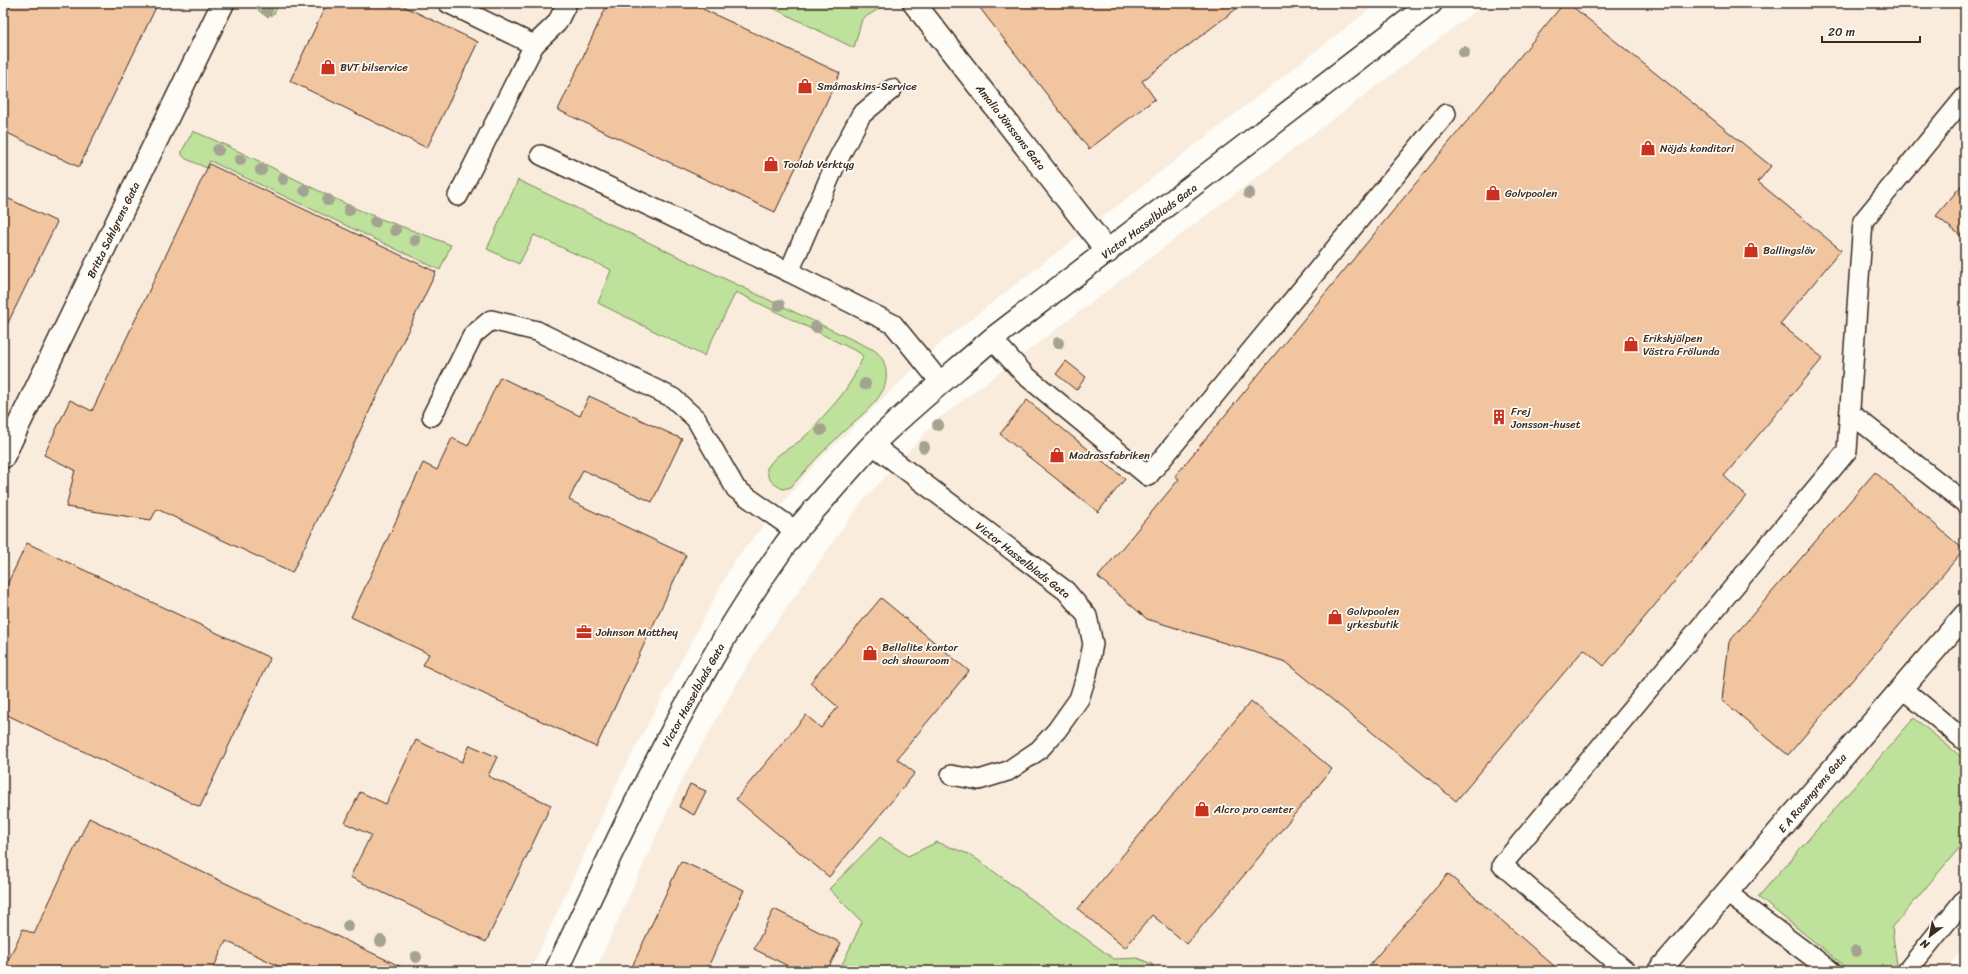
<svg xmlns="http://www.w3.org/2000/svg" width="1968" height="974" font-family="Sriracha,sans-serif">
<rect width="100%" height="100%" fill="#fdfcf7"/>
<filter id="ink" filterUnits="userSpaceOnUse"><feTurbulence type="fractalNoise" baseFrequency=".025" numOctaves="2"/><feDisplacementMap in="SourceGraphic" scale="8" xChannelSelector="R" yChannelSelector="G"/><feConvolveMatrix kernelMatrix="1 2 1 2 8 2 1 2 1" color-interpolation-filters="sRGB"/></filter>
<g filter="url(#ink)">
<!-- built -->
<g fill="#faecdd">
<path d="M3 3H1378L943 341 817 462 734 561 619 779 530 971H3Z"/>
<path d="M1486 3H1965V946L1945 971H1155L1152 964 1137 958 1114 959 971 855 937 842 908 856 880 837 862 922 839 971H595L682 779 754 654 860 504 938 419Z"/>
</g>
<!-- green -->
<g fill="#bee19b" stroke="#7c865c">
<path d="M279 3 274 14 267 17 259 11 255 4Z"/>
<path d="M763 3H886L887 4 862 19 854 48Z"/>
<path d="M193 131C249 154 302 184 357 209 388 223 420 232 451 245L440 270 210 161 207 168 186 159 182 155V151Z"/>
<path d="M518 180 874 350C886 358 889 375 884 388 876 406 855 420 842 433 824 450 807 468 791 487L783 489C774 485 766 479 767 468 778 451 789 450 802 439 808 434 814 427 819 421 841 397 850 387 863 357L860 353 736 292 704 356 598 303 611 270 534 235 519 264 487 249Z"/>
<path d="M1914 718 1965 760V841L1892 928 1897 965 1885 971H1851L1758 897Z"/>
<path d="M880 837 908 856 937 842 971 855 1114 959 1137 958 1152 964 1155 971H839L862 922 829 889Z"/>
</g>
<!-- building -->
<g fill="#f2c5a1" stroke="#3b2a1e">
<path d="M11 3H158L79 167 3 131V19Z"/>
<path d="M327 3H397L478 42 427 148 290 81Z"/>
<path d="M608 3H690L840 73 775 212 558 110Z"/>
<path d="M976 3H1244L1142 81 1155 99 1089 149Z"/>
<path d="M1564 3H1568L1771 166 1758 182 1841 250 1780 324 1823 358 1724 476 1746 496 1604 666 1584 649 1456 801 1286 662 1147 619 1098 577 1179 479 1175 476Z"/>
<path d="M209 164 436 272 292 573 157 509 151 520 66 507 75 470 44 455 70 400 92 411Z"/>
<path d="M1965 181V239L1936 216Z"/>
<path d="M3 196 57 222 3 333Z"/>
<path d="M1066 361 1086 377 1076 390 1056 374Z"/>
<path d="M500 377 580 416 589 396 682 439 652 502 583 470 569 500 686 555 596 747 423 665 429 654 351 617 423 463 437 470 452 438 468 446Z"/>
<path d="M1027 400 1125 479 1098 512 1000 434Z"/>
<path d="M1875 472 1964 550 1788 755 1722 700 1729 642Z"/>
<path d="M27 543 270 658 200 807 3 713V593Z"/>
<path d="M881 598 969 671 897 759 915 773 829 877 736 799 806 715 821 728 838 707 810 683Z"/>
<path d="M1251 701 1332 769 1187 944 1152 915 1125 948 1078 909Z"/>
<path d="M416 740 462 762 470 745 497 757 488 776 551 805 486 942 350 877 371 835 345 823 360 792 386 804Z"/>
<path d="M690 784 706 791 694 815 679 807Z"/>
<path d="M89 818 410 971H289L226 941 212 971H3L23 929 34 934Z"/>
<path d="M681 861 744 890 706 971H630Z"/>
<path d="M1448 874 1560 971H1364Z"/>
<path d="M774 909 841 943 827 971H798L754 949Z"/>
<path d="M1965 961V971H1957Z"/>
</g>
<g fill="none" stroke-linecap="round" stroke-linejoin="round">
<defs>
<g id="service">
<path d="M448 3 534 45 458 196"/>
<path d="M534 45 557 23 567 3"/>
<path d="M892 89 861 115 836 163 789 272 893 324 941 383"/>
<path d="M541 155 789 272"/>
<path d="M992 339 1025 375 1148 476 1446 114"/>
<path d="M1850 413 1965 503"/>
<path d="M432 416 473 335 491 320 537 331 673 398 696 419 736 489 796 531"/>
<path d="M873 445 1066 591 1087 616 1093 644 1087 674 1079 699 1057 730 1039 750 1008 771 979 780 951 775"/>
<path d="M1902 688 1965 741"/>
<path d="M1727 893 1831 971"/>
<path d="M1626 971 1502 865 1847 451 1863 221 1965 97"/>
<path d="M1907 971 1965 899"/>
</g>
<g id="minor">
<path d="M914 3 1108 252"/>
<path d="M3 457 223 3"/>
<path d="M1659 971 1965 615"/>
</g>
<path id="tertiary" d="M556 971C624 825 691 677 785 545 796 529 810 515 823 500 839 482 855 463 872 445 910 407 952 374 992 339L1431 3"/>
</defs>
<!-- service casing -->
<use href="#service" stroke="#3b2a1e" stroke-width="22"/>
<!-- minor casing -->
<use href="#minor" stroke="#3b2a1e" stroke-width="25"/>
<!-- tertiary casing -->
<use href="#tertiary" stroke="#3b2a1e" stroke-width="25"/>
<!-- service -->
<use href="#service" stroke="#fdfcf7" stroke-width="19"/>
<!-- minor -->
<use href="#minor" stroke="#fdfcf7" stroke-width="22"/>
<!-- tertiary -->
<use href="#tertiary" stroke="#fdfcf7" stroke-width="22"/>
</g>
<!-- trees -->
<g fill="#a4a291">
<circle cx="267" cy="10" r="6"/>
<circle cx="1464" cy="52" r="6"/>
<circle cx="218" cy="150" r="6"/>
<circle cx="240" cy="160" r="6"/>
<circle cx="261" cy="170" r="6"/>
<circle cx="283" cy="179" r="6"/>
<circle cx="305" cy="190" r="6"/>
<circle cx="1249" cy="193" r="6"/>
<circle cx="328" cy="200" r="6"/>
<circle cx="349" cy="210" r="6"/>
<circle cx="375" cy="222" r="6"/>
<circle cx="395" cy="230" r="6"/>
<circle cx="415" cy="240" r="6"/>
<circle cx="779" cy="305" r="6"/>
<circle cx="816" cy="327" r="6"/>
<circle cx="1058" cy="343" r="6"/>
<circle cx="865" cy="384" r="6"/>
<circle cx="938" cy="425" r="6"/>
<circle cx="821" cy="430" r="6"/>
<circle cx="924" cy="447" r="6"/>
<circle cx="348" cy="926" r="6"/>
<circle cx="381" cy="941" r="6"/>
<circle cx="1856" cy="951" r="6"/>
<circle cx="416" cy="957" r="6"/>
</g>
</g>
<!-- icons -->
<defs>
<symbol id="shop-bare" viewBox="-9 -9 18 18"><path d="M-5-2.5h2.3a2.7 3.5 0 0 1 5.4 0H5L5.5 6h-11ZM-1.5-2.5h3a1.5 2.3 0 0 0-3 0Z" fill="#c8321e" stroke="#fdfcf7" stroke-width="2.5" paint-order="stroke"/></symbol>
<symbol id="building-bare" viewBox="-9 -9 18 18"><path d="M-4-6H4V6H1V3H-1V6H-4ZM-2.5-4.3h1.7v1.8h-1.7ZM.8-4.3h1.7v1.8H.8ZM-2.5-1h1.7V.8h-1.7ZM.8-1h1.7V.8H.8Z" fill="#c8321e" stroke="#fdfcf7" stroke-width="2.5" paint-order="stroke"/></symbol>
<symbol id="office-bare" viewBox="-9 -9 18 18"><path d="M-6-3h4V-5.5h4V-3h4V5H-6ZM-1-4.5V-3h2v-1.5ZM-6 0V1H6V0Z" fill="#c8321e" stroke="#fdfcf7" stroke-width="2.5" paint-order="stroke"/></symbol>
</defs>
<g fill-rule="evenodd">
<use href="#shop-bare" x="317" y="56" width="22" height="22"/>
<use href="#shop-bare" x="794" y="75" width="22" height="22"/>
<use href="#shop-bare" x="1637" y="137" width="22" height="22"/>
<use href="#shop-bare" x="760" y="153" width="22" height="22"/>
<use href="#shop-bare" x="1482" y="182" width="22" height="22"/>
<use href="#shop-bare" x="1740" y="239" width="22" height="22"/>
<use href="#shop-bare" x="1620" y="333" width="22" height="22"/>
<use href="#building-bare" x="1488" y="406" width="22" height="22"/>
<use href="#shop-bare" x="1046" y="444" width="22" height="22"/>
<use href="#shop-bare" x="1324" y="606" width="22" height="22"/>
<use href="#office-bare" x="573" y="621" width="22" height="22"/>
<use href="#shop-bare" x="859" y="642" width="22" height="22"/>
<use href="#shop-bare" x="1191" y="798" width="22" height="22"/>
</g>
<g text-anchor="middle" stroke-width="3.5" stroke-linejoin="round" paint-order="stroke">
<!-- poi labels -->
<g font-size="11" fill="#3b2a1e" stroke="#fdfcf7" text-anchor="start">
<text x="340" y="71">BVT bilservice</text>
<text x="817" y="90">Småmaskins-Service</text>
<text x="1660" y="152">Nöjds konditori</text>
<text x="783" y="168">Toolab Verktyg</text>
<text x="1505" y="197">Golvpoolen</text>
<text x="1763" y="254">Ballingslöv</text>
<text x="1643" y="342">Erikshjälpen<tspan x="1643" dy="13">Västra Frölunda</tspan></text>
<text x="1511" y="415">Frej<tspan x="1511" dy="13">Jonsson-huset</tspan></text>
<text x="1069" y="459">Madrassfabriken</text>
<text x="1347" y="615">Golvpoolen<tspan x="1347" dy="13">yrkesbutik</tspan></text>
<text x="596" y="636">Johnson Matthey</text>
<text x="882" y="651">Bellalite kontor<tspan x="882" dy="13">och showroom</tspan></text>
<text x="1214" y="813">Alcro pro center</text>
</g>
<!-- street labels -->
<g font-size="11" fill="#3b2a1e" stroke="#fdfcf7">
<text transform="translate(1011 127) rotate(52)" y="4">Amalia Jönssons Gata</text>
<text transform="translate(1149 221) rotate(-37)" y="4">Victor Hasselblads Gata</text>
<text transform="translate(113 230) rotate(-64)" y="4">Britta Sahlgrens Gata</text>
<text transform="translate(1023 560) rotate(38)" y="4">Victor Hasselblads Gata</text>
<text transform="translate(693 695) rotate(-61)" y="4">Victor Hasselblads Gata</text>
<text transform="translate(1812 793) rotate(-50)" y="4">E A Rosengrens Gata</text>
</g>
</g>
<!-- margin -->
<rect width="1968" height="974" fill="none" stroke="#fdfcf7" stroke-width="16"/>
<rect x="8" y="8" width="1952" height="958" fill="none" stroke="#3b2a1e" stroke-width="1.5" filter="url(#ink)"/>
<!-- north arrow -->
<g transform="translate(1930 936) rotate(212)" stroke="#fdfcf7" stroke-width="3" paint-order="stroke">
<path d="M0-3L7 15L0 10L-7 15Z" fill="#3b2a1e"/>
<text y="-6" font-size="11" font-weight="bold" text-anchor="middle" fill="#3b2a1e">N</text>
</g>
<!-- scale -->
<path d="M1822 36v6h98v-6" fill="none" stroke="#3b2a1e" stroke-width="2"/>
<text x="1828" y="36" font-size="12" fill="#3b2a1e" stroke="#fdfcf7" stroke-width="3" paint-order="stroke">20 m</text>
</svg>
